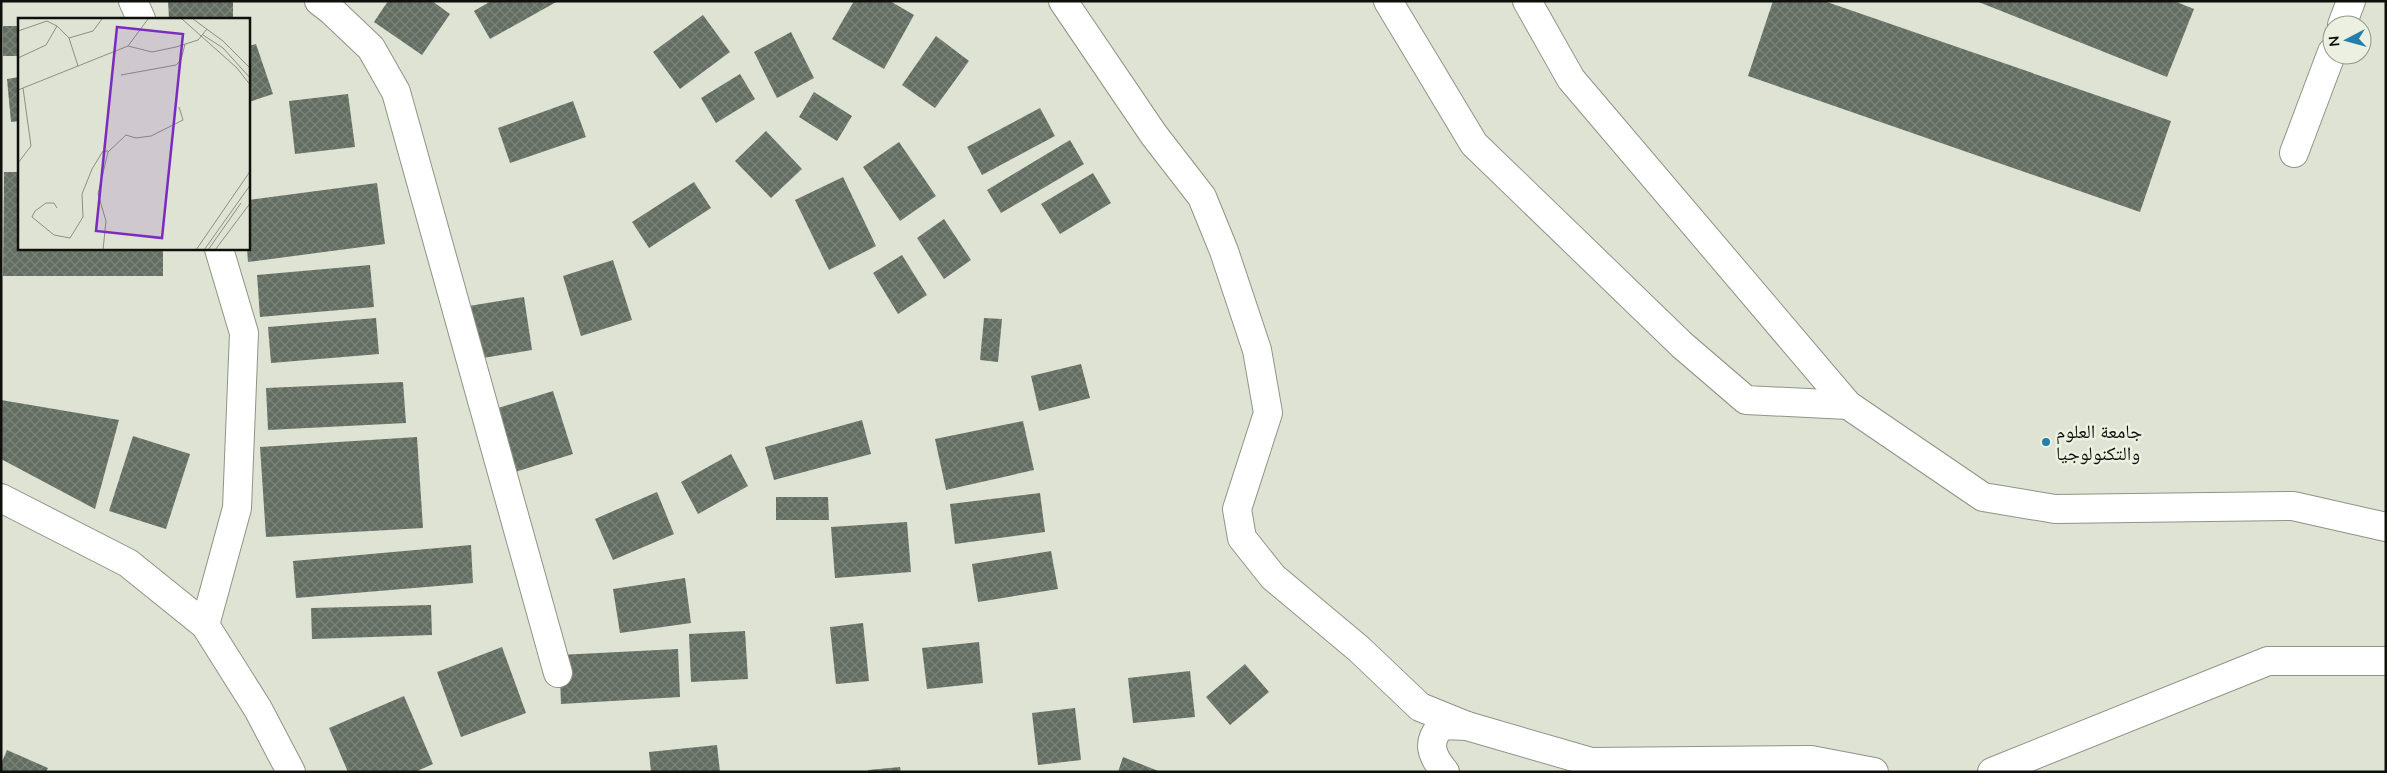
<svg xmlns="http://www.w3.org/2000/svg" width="2387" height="773" font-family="Mulish,'Noto Naskh Arabic',sans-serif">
<defs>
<pattern id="building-cross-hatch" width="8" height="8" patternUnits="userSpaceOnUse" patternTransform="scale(1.25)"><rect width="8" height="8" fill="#636d62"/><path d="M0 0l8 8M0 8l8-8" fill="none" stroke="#7c837b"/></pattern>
</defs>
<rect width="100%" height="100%" fill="#dfe3d3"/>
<!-- building -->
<g fill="url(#building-cross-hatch)">
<path d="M168 1H233V19H169Z"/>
<path d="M388 1H432L450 14 422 55 374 22Z"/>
<path d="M491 1H558L490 39 474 11Z"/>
<path d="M854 1H890L914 15 884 69 832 39Z"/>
<path d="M1773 1H1824L2171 121 2140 212 1748 76Z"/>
<path d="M1976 1H2174L2194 9 2167 77Z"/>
<path d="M703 15 730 52 680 89 653 52Z"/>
<rect x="3" y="26" width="16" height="30"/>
<path d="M791 32 814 78 777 98 754 52Z"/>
<path d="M936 36 969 61 935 108 902 85Z"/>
<path d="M256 44 273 94 249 102V46Z"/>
<path d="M740 74 755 99 716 123 701 98Z"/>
<path d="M19 77V121L11 122 7 79Z"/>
<path d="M814 92 852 116 837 141 799 117Z"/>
<path d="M348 94 355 147 295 154 289 101Z"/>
<path d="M573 101 586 137 510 163 498 128Z"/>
<path d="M1040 108 1055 136 982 175 967 147Z"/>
<path d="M766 131 802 169 771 198 735 161Z"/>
<path d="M1070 140 1084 164 1001 213 987 190Z"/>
<path d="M899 142 936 196 900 221 863 167Z"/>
<path d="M4 172H19V249H163V276H3Z"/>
<path d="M1093 173 1111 203 1060 234 1041 204Z"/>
<path d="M843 177 876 246 829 270 795 200Z"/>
<path d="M694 182 711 208 649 248 632 222Z"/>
<path d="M377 183 385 244 248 262 247 249H249V200Z"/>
<path d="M944 219 971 260 944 279 917 238Z"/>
<path d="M902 255 927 295 898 314 873 273Z"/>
<path d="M613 260 632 320 581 336 563 276Z"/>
<path d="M370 265 374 307 260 317 257 275Z"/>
<path d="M524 297 532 350 477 359 469 306Z"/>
<path d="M376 318 379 354 271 363 268 327Z"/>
<path d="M984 318 1002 319 998 362 980 360Z"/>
<path d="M1081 364 1090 398 1039 411 1031 376Z"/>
<path d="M403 382 406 423 268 430 266 388Z"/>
<path d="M553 391 573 454 515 472 495 409Z"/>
<path d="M1 400 119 420 95 509 1 459Z"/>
<path d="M862 420 871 454 774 480 765 447Z"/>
<path d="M1023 421 1034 470 946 490 935 439Z"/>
<path d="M133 436 190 454 166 529 109 511Z"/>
<path d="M417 437 423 528 266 537 260 447Z"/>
<path d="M731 454 748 486 698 514 681 482Z"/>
<path d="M657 492 674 534 613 560 595 519Z"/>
<path d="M1040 493 1045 532 955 544 950 504Z"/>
<path d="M776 497H828L829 520H776Z"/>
<path d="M907 522 911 572 835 578 831 527Z"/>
<path d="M471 545 473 583 296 598 293 561Z"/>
<path d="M1051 551 1058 589 978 602 972 564Z"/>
<path d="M685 578 691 623 620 633 613 589Z"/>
<path d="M431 605 432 635 312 639 311 608Z"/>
<path d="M863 623 869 681 836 684 830 627Z"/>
<path d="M745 631 748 679 691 682 689 634Z"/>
<path d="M979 642 983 683 927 689 922 648Z"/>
<path d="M502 647 526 713 461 737 437 672Z"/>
<path d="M678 649 680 697 561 704 559 655Z"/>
<path d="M1245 664 1269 692 1230 725 1206 697Z"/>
<path d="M1190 671 1195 717 1133 723 1128 678Z"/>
<path d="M404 696 433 764 415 772H348L329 728Z"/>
<path d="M1075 708 1081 760 1038 765 1032 713Z"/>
<path d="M717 745 720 772H651L649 752Z"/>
<path d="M7 750 48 768 46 772H1V764Z"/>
<path d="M1123 757 1161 772H1118Z"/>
<path d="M900 767 901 772H868V770Z"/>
</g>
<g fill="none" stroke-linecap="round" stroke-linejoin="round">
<defs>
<g id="minor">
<path d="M133 1 141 19"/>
<path d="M319 1 332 11 371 48 396 92 558 673"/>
<path d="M1063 1 1154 135 1202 197 1224 251 1257 350 1268 413 1237 509 1242 538 1273 577 1359 649 1420 707 1467 726 1591 762 1811 760 1874 772"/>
<path d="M1388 1 1474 144 1682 345 1746 400 1848 405"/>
<path d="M1527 1 1571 79 1848 405 1983 497 2055 509 2293 506 2386 527"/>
<path d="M2342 25 2351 1"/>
<path d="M2294 153 2332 52"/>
<path d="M1 498 128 563 205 625 258 709 291 772"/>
<path d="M205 625 237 508 244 333 219 249"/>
<path d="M1445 772C1431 755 1426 742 1442 725L1467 726"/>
<path d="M1992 772 2268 661H2386"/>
</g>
</defs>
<!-- minor casing -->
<use href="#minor" stroke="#909385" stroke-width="30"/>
<!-- minor -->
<use href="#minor" stroke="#fff" stroke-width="28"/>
</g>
<!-- markers -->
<circle fill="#237eac" stroke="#ecf0e0" stroke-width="2" cx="2046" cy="442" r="5"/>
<g text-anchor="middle" stroke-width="5" stroke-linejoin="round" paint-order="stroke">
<!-- poi labels -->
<g font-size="19" fill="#0f100b" stroke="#ecf0e0" text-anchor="start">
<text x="2056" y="438">جامعة العلوم<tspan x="2056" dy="22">والتكنولوجيا</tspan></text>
</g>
</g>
<!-- overview -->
<g transform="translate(18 18)">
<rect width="232" height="232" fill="#dfe3d3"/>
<path fill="none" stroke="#8c8f83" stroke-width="1" d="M164 1 219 50 233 68M175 1 205 23 233 51M0 13 29 3 39 8 51 20 60 48M185 17 205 30 233 61M51 20 75 13 84 1M110 28 134 34 158 29 180 22 189 11M0 40 28 27 39 8M103 57 158 47 163 42 167 26M0 72 110 28 130 1M0 145 13 128 5 70M39 190 36 185H28L17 193 14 199 36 217 52 220 65 199 64 176 74 151 85 133H90M85 232 88 203 80 176 90 134 108 117 118 120 133 118 165 102 161 89M178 232 233 152M186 232 233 166M190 232 223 185M197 232 233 184"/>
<path fill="#7b2cbf" fill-opacity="0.15" stroke="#7b2cbf" stroke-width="2.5" d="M99 9 165 16 144 220 78 213Z"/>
<rect width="232" height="232" fill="none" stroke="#0f100b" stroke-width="2.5"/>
</g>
<!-- border -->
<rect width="2387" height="773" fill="none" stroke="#0f100b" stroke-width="5"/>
<!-- north arrow -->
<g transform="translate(2347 40) rotate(264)"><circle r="24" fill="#ecf0e0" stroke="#94968b"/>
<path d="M0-4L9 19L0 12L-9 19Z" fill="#237eac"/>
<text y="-8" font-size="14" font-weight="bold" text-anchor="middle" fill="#0f100b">N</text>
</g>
</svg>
